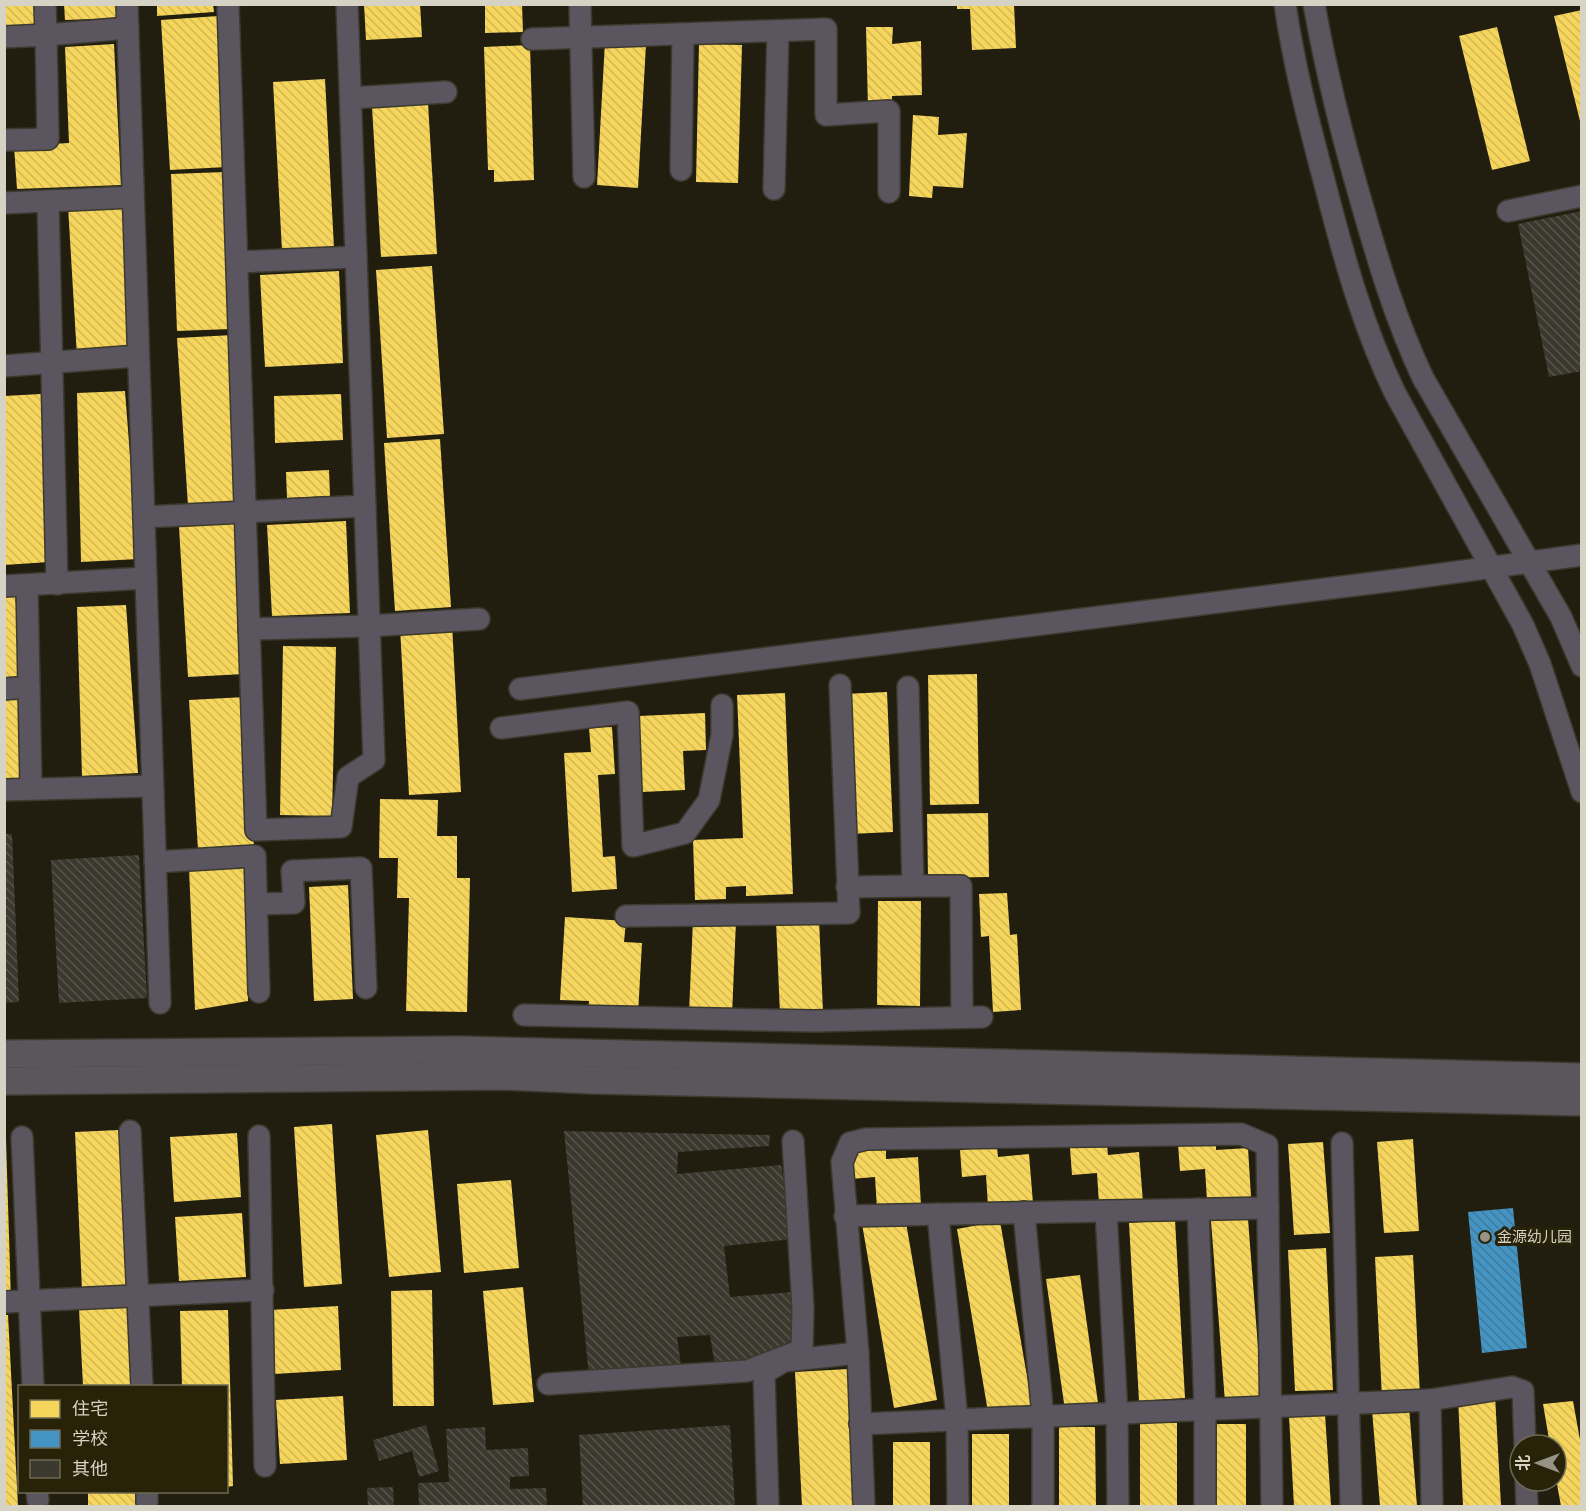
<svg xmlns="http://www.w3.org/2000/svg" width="1586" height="1511" font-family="'Varela Round','Noto Sans SC',sans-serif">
<defs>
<pattern id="homes-back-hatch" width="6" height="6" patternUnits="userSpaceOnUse" patternTransform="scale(1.5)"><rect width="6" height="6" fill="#f6d55c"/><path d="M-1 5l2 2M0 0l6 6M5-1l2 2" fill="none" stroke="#d2b755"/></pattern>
<pattern id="schools-back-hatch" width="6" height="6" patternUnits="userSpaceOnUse" patternTransform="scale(1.5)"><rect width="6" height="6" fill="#4393c3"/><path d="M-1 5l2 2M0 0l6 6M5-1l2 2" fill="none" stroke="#427a9a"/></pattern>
<pattern id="building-back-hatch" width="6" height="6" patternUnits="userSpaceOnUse" patternTransform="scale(1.5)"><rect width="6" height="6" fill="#3b392e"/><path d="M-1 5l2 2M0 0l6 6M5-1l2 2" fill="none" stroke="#57554b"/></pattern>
</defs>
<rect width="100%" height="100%" fill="#211e10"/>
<!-- homes -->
<g fill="url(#homes-back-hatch)">
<path d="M4 4H35L37 29 4 30Z"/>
<path d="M64 4H117V18L65 20Z"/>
<path d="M157 4H213L214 12 157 16Z"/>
<path d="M364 4H420L422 37 366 40Z"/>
<path d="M485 4H522L523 32 485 33Z"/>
<path d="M957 4H1014L1016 48 972 50 970 9H957Z"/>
<path d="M1582 10V125H1581L1554 16Z"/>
<path d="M218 16 227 167 170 170 161 20Z"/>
<path d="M866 27H893L892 44 921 41 922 95 892 96V108H868Z"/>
<path d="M1497 27 1530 161 1492 170 1459 36Z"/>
<path d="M605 42 646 44 638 188 597 185Z"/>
<path d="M114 44 121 185 17 189 14 146 69 143 65 47Z"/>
<path d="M699 44 742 45 738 183 696 182Z"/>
<path d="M530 45 534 180 494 182V170H488L484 47Z"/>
<path d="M325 79 334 248 282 251 273 82Z"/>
<path d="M428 103 437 254 381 257 372 107Z"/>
<path d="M913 115 939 117 938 135 967 133 963 188 933 186 932 198 909 196Z"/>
<path d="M225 172 231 329 177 331 171 174Z"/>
<path d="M124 203 133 353 77 357 68 206Z"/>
<path d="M432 266 444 434 387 438 376 270Z"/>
<path d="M339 271 343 363 265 367 260 275Z"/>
<path d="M233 335 244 502 188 506 177 338Z"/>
<path d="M125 391 138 559 81 562 77 393Z"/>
<path d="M41 394 49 562 4 565V396Z"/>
<path d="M341 394 343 440 275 443 274 396Z"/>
<path d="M440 439 451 607 395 611 384 443Z"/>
<path d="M329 470 330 496 287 498 286 472Z"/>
<path d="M346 521 350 613 272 616 267 525Z"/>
<path d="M235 523 244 674 188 677 179 527Z"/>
<path d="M15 591 21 678 4 679V592Z"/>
<path d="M126 605 138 773 82 776 77 607Z"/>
<path d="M452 624 461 792 409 795 400 627Z"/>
<path d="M283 646 336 647 332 816 280 815Z"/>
<path d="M977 674 979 804 930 805 928 675Z"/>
<path d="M20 692 26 779 5 781V693Z"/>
<path d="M887 692 893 832 850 834 844 694Z"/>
<path d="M785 693 793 894 746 896V886L726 887V899L695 900 693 840 743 838 737 695Z"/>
<path d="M245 697 254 847 198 850 189 700Z"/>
<path d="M705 713 706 750 683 751 685 790 642 792 639 716Z"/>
<path d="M612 727 615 774 598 775 603 857 615 856 617 889 572 892 564 753 591 752 589 728Z"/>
<path d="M380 799 438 800 437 836H457V878H470L467 1012 406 1011 409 898H397L398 858H379Z"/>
<path d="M988 813 989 877 928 878 927 814Z"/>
<path d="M245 865 248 1001 195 1010 189 868Z"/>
<path d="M348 885 353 999 314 1001 309 887Z"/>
<path d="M1007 893 1010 935 1017 934 1021 1010 993 1012 989 936 981 937 979 894Z"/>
<path d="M878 901H921L920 1006 877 1005Z"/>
<path d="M565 917 626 921 624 942 642 943 638 1014 588 1012 589 1001 560 1000Z"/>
<path d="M819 919 823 1012 780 1014 776 921Z"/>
<path d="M693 920 736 921 732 1015 689 1013Z"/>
<path d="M332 1124 342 1284 304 1287 294 1127Z"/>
<path d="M119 1130 126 1287 82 1290 75 1132Z"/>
<path d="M428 1130 441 1272 389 1277 376 1135Z"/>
<path d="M237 1133 241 1197 174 1202 170 1137Z"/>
<path d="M1413 1139 1419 1231 1384 1233 1377 1142Z"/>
<path d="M4 1140H6L11 1301H4Z"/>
<path d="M1216 1141V1150L1248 1148 1251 1197 1207 1200 1205 1169 1180 1171 1178 1144Z"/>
<path d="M1323 1142 1330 1233 1294 1235 1288 1144Z"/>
<path d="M1107 1145 1108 1155 1139 1152 1143 1202 1099 1204 1097 1173 1072 1175 1070 1148Z"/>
<path d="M997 1147 998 1157 1029 1154 1033 1203 988 1206 986 1175 962 1177 960 1150Z"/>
<path d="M886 1149V1159L918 1157 921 1205 877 1209 875 1177 850 1179 848 1152Z"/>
<path d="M511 1180 519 1268 464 1273 457 1184Z"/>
<path d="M242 1213 246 1277 179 1281 175 1217Z"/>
<path d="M905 1217 937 1400 894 1408 862 1224Z"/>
<path d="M1248 1219 1262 1399 1225 1402 1211 1221Z"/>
<path d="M1175 1220 1185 1398 1139 1401 1129 1223Z"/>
<path d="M1000 1221 1032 1405 988 1412 957 1229Z"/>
<path d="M1326 1248 1333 1390 1295 1391 1288 1250Z"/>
<path d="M1413 1255 1420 1396 1382 1398 1375 1257Z"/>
<path d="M1080 1275 1098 1403 1065 1410 1046 1279Z"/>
<path d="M523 1287 534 1402 493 1405 483 1291Z"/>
<path d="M432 1290 434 1406H393L391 1291Z"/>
<path d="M130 1306 134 1386H83L79 1309Z"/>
<path d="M338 1306 341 1370 274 1374 270 1310Z"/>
<path d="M228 1310 233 1486 226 1487V1386H182L180 1311Z"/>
<path d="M4 1315H8L18 1506H4Z"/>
<path d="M848 1369 856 1506H802L795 1372Z"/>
<path d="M1495 1395 1501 1506H1463L1458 1397Z"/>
<path d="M343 1396 347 1460 280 1464 276 1400Z"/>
<path d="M1573 1401 1582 1451V1506H1561L1556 1479V1445H1550L1543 1404Z"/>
<path d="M1409 1407 1417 1506H1380L1372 1410Z"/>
<path d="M1325 1414 1331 1506H1294L1289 1416Z"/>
<rect x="1140" y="1423" width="37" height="83"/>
<path d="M1209 1424H1246V1506H1210Z"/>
<path d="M1059 1427H1095L1096 1506H1059Z"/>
<rect x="972" y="1434" width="37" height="72"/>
<rect x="893" y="1442" width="37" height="64"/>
<path d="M88 1492H139L140 1505 88 1506Z"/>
</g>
<!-- schools -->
<path fill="url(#schools-back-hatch)" d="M1513 1208 1527 1348 1482 1353 1468 1212Z"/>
<!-- building -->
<g fill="url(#building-back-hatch)">
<path d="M1582 211V371L1549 377 1518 224Z"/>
<path d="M4 834H12L19 1002 4 1003Z"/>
<path d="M139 855 147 998 59 1003 51 860Z"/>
<path d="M564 1131 770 1135 769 1146 678 1152 677 1174 781 1165 794 1239 724 1246 730 1297 793 1292 797 1348 769 1359 715 1367 710 1335 677 1337 681 1365 589 1376Z"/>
<path d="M426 1425 439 1471 419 1477 412 1451 379 1461 373 1440Z"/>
<path d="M730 1425 735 1506H583L579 1435Z"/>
<path d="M485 1427 486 1450 528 1448 529 1476 510 1477V1489L546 1488 547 1506H419L418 1483 449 1482 446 1429Z"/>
<path d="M393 1487 394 1506H368L367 1488Z"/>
</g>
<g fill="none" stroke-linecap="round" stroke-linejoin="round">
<defs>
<g id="minor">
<path d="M45 4 46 35 128 28"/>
<path d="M127 4 160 1003"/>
<path d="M228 4 256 830 341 827 348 777 374 760 347 4"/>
<path d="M580 4 584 177"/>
<path d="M1285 4C1294 67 1310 127 1326 188 1344 258 1363 327 1395 393L1523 625 1540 664 1582 792"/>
<path d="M1314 4C1326 71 1342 136 1361 201 1378 261 1396 321 1423 378L1561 617 1582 666"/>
<path d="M4 37 46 35 48 139 4 140"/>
<path d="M532 39 826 29V115L889 111V192"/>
<path d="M351 98 446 92"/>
<path d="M681 170 683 34"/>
<path d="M774 189 778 31"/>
<path d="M48 201 57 584"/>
<path d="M4 203 133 197"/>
<path d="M1508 211 1582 196"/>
<path d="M237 262 356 257"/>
<path d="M4 366 138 356"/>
<path d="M144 517 365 506"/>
<path d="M27 585 31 788"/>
<path d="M4 586 146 578"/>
<path d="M249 629 369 626 479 619"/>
<path d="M908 687 913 886H961L962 1017"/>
<path d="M4 689 29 687"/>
<path d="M520 689 1405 579 1582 555"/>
<path d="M501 728 628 712 633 846 685 833 709 800 722 735V705"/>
<path d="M4 790 152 786"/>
<path d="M155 862 255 856 259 992"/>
<path d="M847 887 913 886"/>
<path d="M257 904 294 903 292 871 361 868 366 988"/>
<path d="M626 916 849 913 840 685"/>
<path d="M524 1015 814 1021 982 1017"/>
<path d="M130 1131 142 1386"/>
<path d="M259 1136 265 1466"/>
<path d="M22 1137 33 1386"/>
<path d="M1342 1143 1351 1506"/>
<path d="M1198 1209 1205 1410V1506"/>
<path d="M1106 1211 1117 1414 1118 1506"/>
<path d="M1024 1212 1043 1417V1506"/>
<path d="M938 1214 957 1420 958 1506"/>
<path d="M845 1216 1268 1208"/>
<path d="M4 1302 263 1290"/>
<path d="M548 1384 747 1371 802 1350 803 1308 793 1141"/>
<path d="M1430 1400 1432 1506"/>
<path d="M860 1424 1430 1400 1512 1387 1523 1391 1525 1445"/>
<path d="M1526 1481 1527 1506"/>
<path d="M37 1492 38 1500"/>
<path d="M147 1492V1502"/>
<path d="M768 1506 764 1373 784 1361 858 1353"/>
<path d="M864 1506 858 1353 842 1162 850 1143 866 1139 1241 1134 1267 1145 1272 1506"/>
</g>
<g id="major">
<path d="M4 1054 459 1050 1582 1077"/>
<path d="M4 1081 505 1076 593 1080 1582 1102"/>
</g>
</defs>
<!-- minor casing -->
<use href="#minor" stroke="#3c3a2e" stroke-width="24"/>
<!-- major casing -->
<use href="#major" stroke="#3c3a2e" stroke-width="30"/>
<!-- minor -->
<use href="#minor" stroke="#5a555f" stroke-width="21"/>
<!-- major -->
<use href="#major" stroke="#5b555c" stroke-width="27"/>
</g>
<!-- markers -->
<circle fill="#979485" stroke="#282209" stroke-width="2" cx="1485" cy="1237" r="6"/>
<g text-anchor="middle" stroke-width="6" stroke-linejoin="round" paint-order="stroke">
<!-- poi labels -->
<g font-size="15" fill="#d6d3c4" stroke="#282209" text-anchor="start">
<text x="1497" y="1242">金源幼儿园</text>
</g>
</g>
<!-- border -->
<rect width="1586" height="1511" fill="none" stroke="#d6d3c4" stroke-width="12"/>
<!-- legend -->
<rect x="18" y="1385" width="210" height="108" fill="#282209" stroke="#6e6954" stroke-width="1.5"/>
<rect x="30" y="1400" width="30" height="18" fill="#f6d55c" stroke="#6e6954" stroke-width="1.5"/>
<text x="72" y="1415" font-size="18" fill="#d6d3c4">住宅</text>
<rect x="30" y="1430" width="30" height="18" fill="#4393c3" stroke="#6e6954" stroke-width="1.5"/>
<text x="72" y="1445" font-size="18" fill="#d6d3c4">学校</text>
<rect x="30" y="1460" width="30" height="18" fill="#3b392e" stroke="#6e6954" stroke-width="1.5"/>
<text x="72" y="1475" font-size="18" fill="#d6d3c4">其他</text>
<!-- north arrow -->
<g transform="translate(1538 1463) rotate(270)"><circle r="28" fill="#282209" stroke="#6e6954" stroke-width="1.5"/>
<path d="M0-4.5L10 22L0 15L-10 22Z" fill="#979485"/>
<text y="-9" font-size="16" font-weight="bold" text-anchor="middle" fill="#d6d3c4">北</text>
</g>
</svg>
